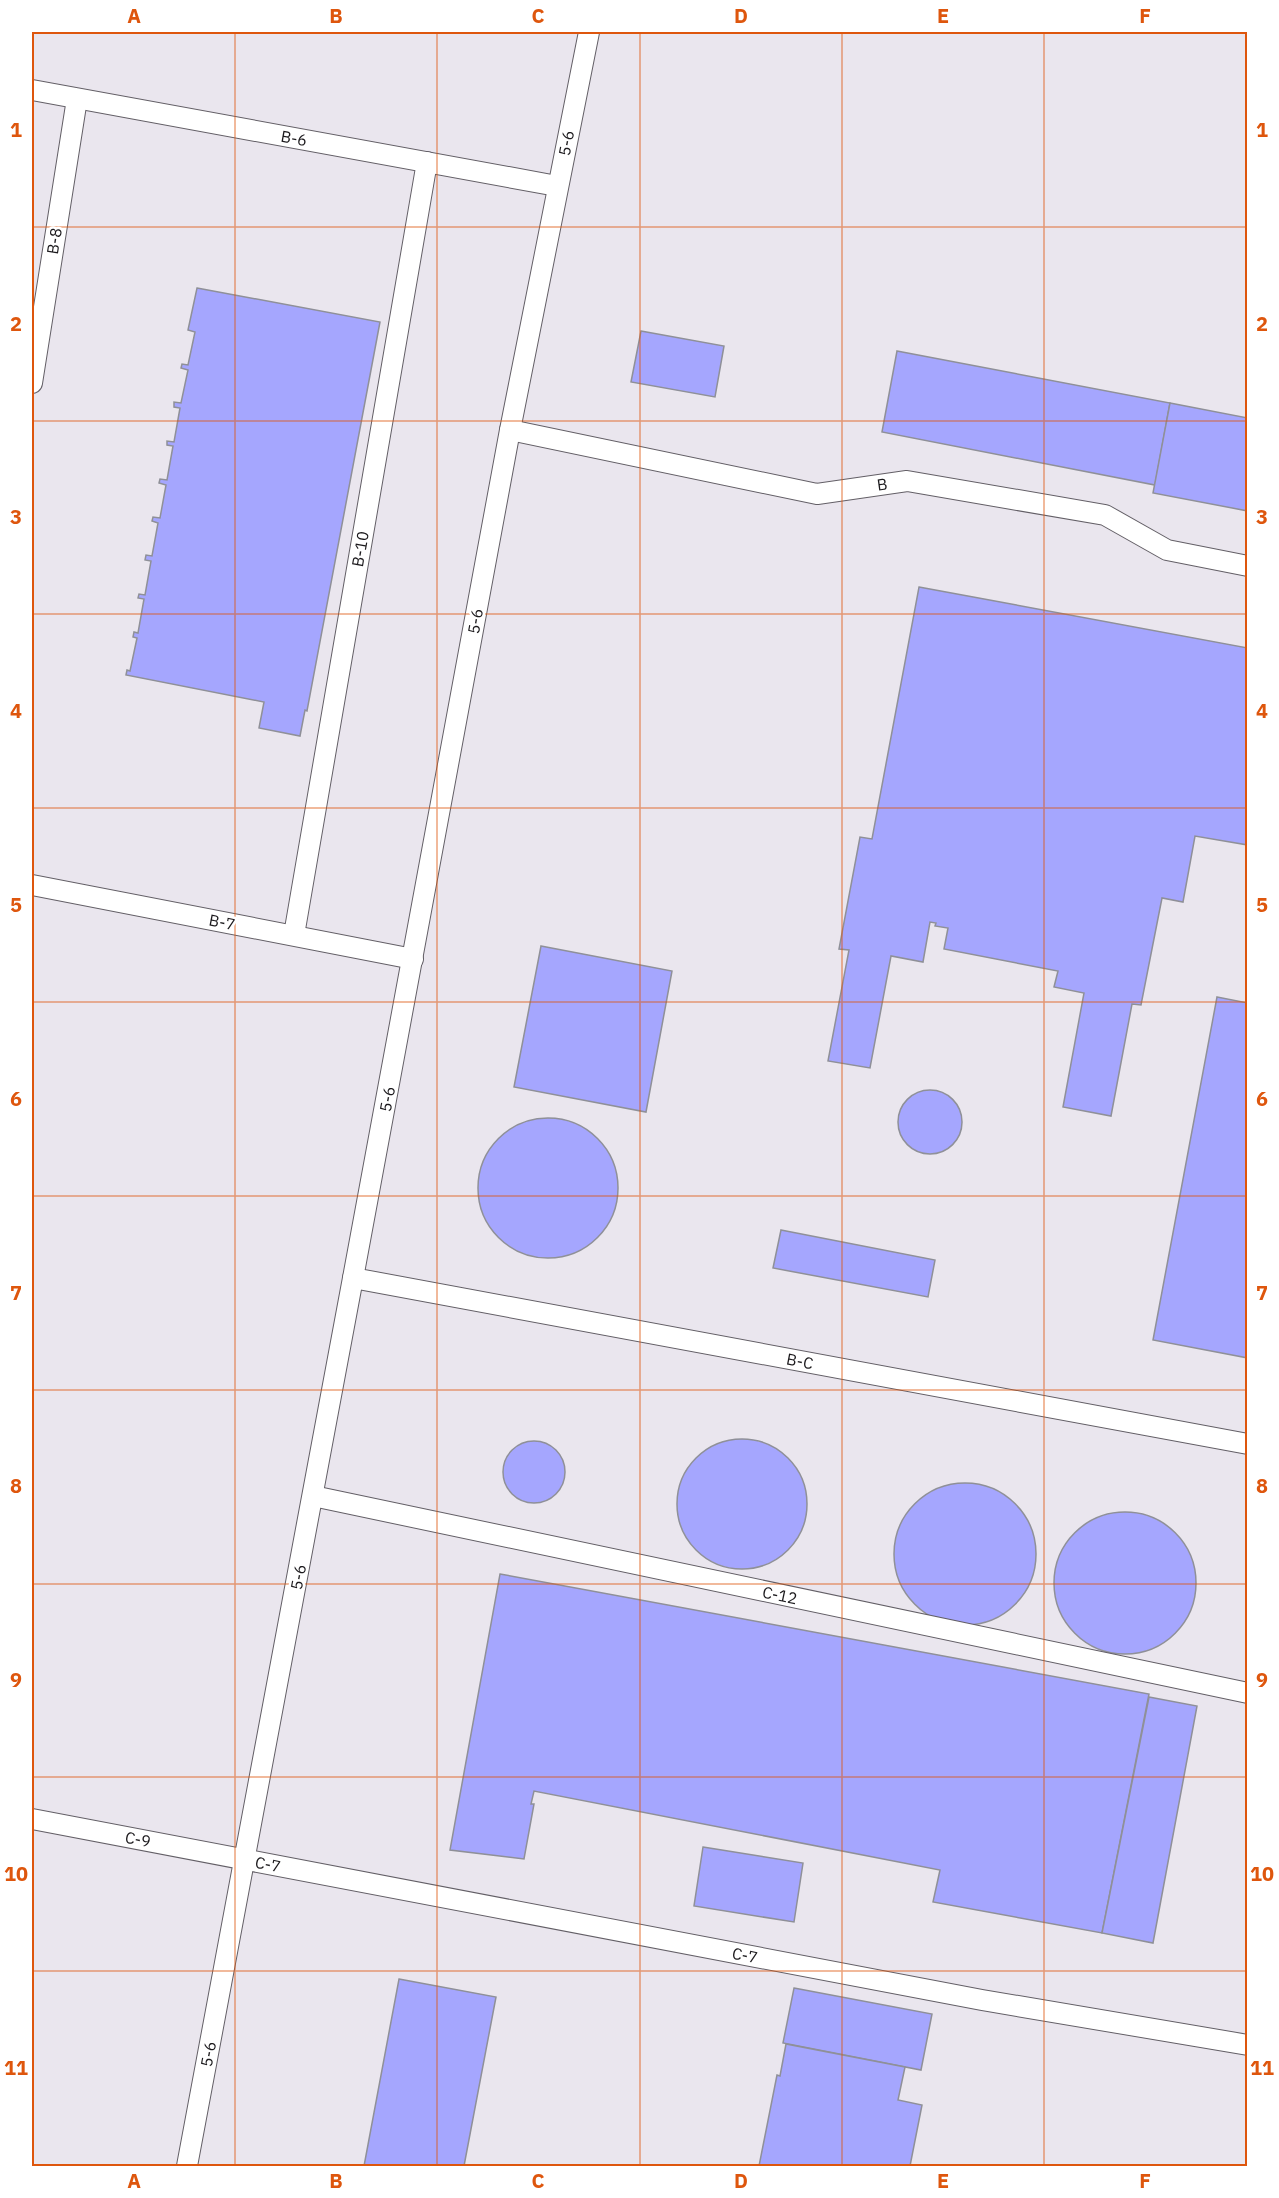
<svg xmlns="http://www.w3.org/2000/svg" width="1279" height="2198" font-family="'IBM Plex Sans',sans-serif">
<rect width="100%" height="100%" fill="#eae6ee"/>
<!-- building -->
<g fill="#a5a6fe" stroke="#8f9098" stroke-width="1.5">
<path d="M197 288 380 322 307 711 305 710 300 736 259 728 264 702 126 675 127 670 130 671 137 638 133 637 134 632 138 633 144 599 138 598 139 594 145 595 151 561 145 560 146 555 152 556 158 523 152 521 153 517 160 518 166 485 159 483 160 479 167 480 173 446 167 445V441L174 442 180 408 174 407V402L181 403 188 370 181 368 182 364 188 365 195 332 188 330Z"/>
<path d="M641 331 724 346 715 397 631 382Z"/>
<path d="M897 351 1170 403 1155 485 882 432Z"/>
<path d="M1170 403 1248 418V511L1153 493Z"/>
<path d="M919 587 1248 648V845L1195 836 1183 902 1162 898 1141 1005 1132 1004 1111 1116 1063 1107 1084 993 1054 987 1058 971 944 949 948 928 935 926 936 923 930 922 923 962 891 956 870 1068 828 1061 849 950 839 949 860 837 872 839Z"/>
<path d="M541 946 672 971 646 1112 514 1087Z"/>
<path d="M1217 997 1248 1003V1358L1153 1340Z"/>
<circle cx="930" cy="1122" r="32"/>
<circle cx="548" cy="1188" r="70"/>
<path d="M781 1230 935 1260 928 1297 773 1268Z"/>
<circle cx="742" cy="1504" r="65"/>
<circle cx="534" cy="1472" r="31"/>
<circle cx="965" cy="1554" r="71"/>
<circle cx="1125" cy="1583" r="71"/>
<path d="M500 1574 1149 1694 1102 1933 933 1902 940 1870 534 1791 531 1804H534L524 1859 450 1850Z"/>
<path d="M1149 1697 1197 1706 1153 1943 1102 1933Z"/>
<path d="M703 1847 803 1863 794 1922 694 1906Z"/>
<path d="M399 1979 496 1997 464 2166H364Z"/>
<path d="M794 1988 932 2014 921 2070 783 2043Z"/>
<path d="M786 2044 905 2067 898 2100 922 2105 910 2166H759L777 2075 780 2076Z"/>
</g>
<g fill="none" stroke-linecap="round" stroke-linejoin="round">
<defs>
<g id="lane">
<path d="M32 90 557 186"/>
<path d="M32 383 77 99"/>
<path d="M510 430 817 494 907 481 1105 515 1167 550 1248 566"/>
<path d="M32 885 413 959"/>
<path d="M294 935 427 162"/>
<path d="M353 1278 1248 1444"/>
<path d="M313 1496 1248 1693"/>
<path d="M32 1819 982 2000 1248 2045"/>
<path d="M187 2166 353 1278 510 430 589 32"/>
</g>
</defs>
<!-- lane casing -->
<use href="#lane" stroke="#635f66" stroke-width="22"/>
<!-- lane -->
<use href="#lane" stroke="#fff" stroke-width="20"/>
</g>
<!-- grid -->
<path fill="none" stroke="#de560d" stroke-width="1.5" stroke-opacity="0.55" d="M235 32V2166M437 32V2166M640 32V2166M842 32V2166M1044 32V2166M32 227H1248M32 421H1248M32 614H1248M32 808H1248M32 1002H1248M32 1196H1248M32 1390H1248M32 1584H1248M32 1777H1248M32 1971H1248"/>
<g text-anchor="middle" stroke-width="5" stroke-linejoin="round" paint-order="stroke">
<!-- street labels -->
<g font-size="16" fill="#1b191c" stroke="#fff">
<text transform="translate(294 138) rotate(10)" y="6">B-6</text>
<text transform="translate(566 143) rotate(-79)" y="6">5-6</text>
<text transform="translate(54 241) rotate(-81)" y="6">B-8</text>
<text transform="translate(882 484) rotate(-8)" y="6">B</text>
<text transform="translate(360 549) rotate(-80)" y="6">B-10</text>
<text transform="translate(475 621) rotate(-80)" y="6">5-6</text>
<text transform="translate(222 922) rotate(11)" y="6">B-7</text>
<text transform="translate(387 1099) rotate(-79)" y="6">5-6</text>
<text transform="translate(800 1361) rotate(11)" y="6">B-C</text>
<text transform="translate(298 1577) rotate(-79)" y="6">5-6</text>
<text transform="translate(780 1595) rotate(12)" y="6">C-12</text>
<text transform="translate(138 1839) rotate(11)" y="6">C-9</text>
<text transform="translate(268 1864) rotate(11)" y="6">C-7</text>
<text transform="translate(745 1955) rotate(11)" y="6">C-7</text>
<text transform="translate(208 2054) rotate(-79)" y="6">5-6</text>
</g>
</g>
<!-- border -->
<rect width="1279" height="2198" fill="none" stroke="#ffffff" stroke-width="66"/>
<rect x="33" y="33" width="1213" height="2132" fill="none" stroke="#de560d" stroke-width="2"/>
<g font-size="20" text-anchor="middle" font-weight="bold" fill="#de560d">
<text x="134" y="23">A</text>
<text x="336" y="23">B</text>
<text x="538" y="23">C</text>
<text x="741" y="23">D</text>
<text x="943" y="23">E</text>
<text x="1145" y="23">F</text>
<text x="16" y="137">1</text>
<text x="1262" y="137">1</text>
<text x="16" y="331">2</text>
<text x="1262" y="331">2</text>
<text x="16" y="524">3</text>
<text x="1262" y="524">3</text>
<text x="16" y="718">4</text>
<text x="1262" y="718">4</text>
<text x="16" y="912">5</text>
<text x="1262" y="912">5</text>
<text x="16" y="1106">6</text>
<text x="1262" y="1106">6</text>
<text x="16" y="1300">7</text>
<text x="1262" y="1300">7</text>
<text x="16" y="1493">8</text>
<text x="1262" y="1493">8</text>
<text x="16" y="1687">9</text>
<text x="1262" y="1687">9</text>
<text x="16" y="1881">10</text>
<text x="1262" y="1881">10</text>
<text x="16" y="2075">11</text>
<text x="1262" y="2075">11</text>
<text x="134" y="2188">A</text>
<text x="336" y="2188">B</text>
<text x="538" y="2188">C</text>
<text x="741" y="2188">D</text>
<text x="943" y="2188">E</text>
<text x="1145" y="2188">F</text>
</g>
</svg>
